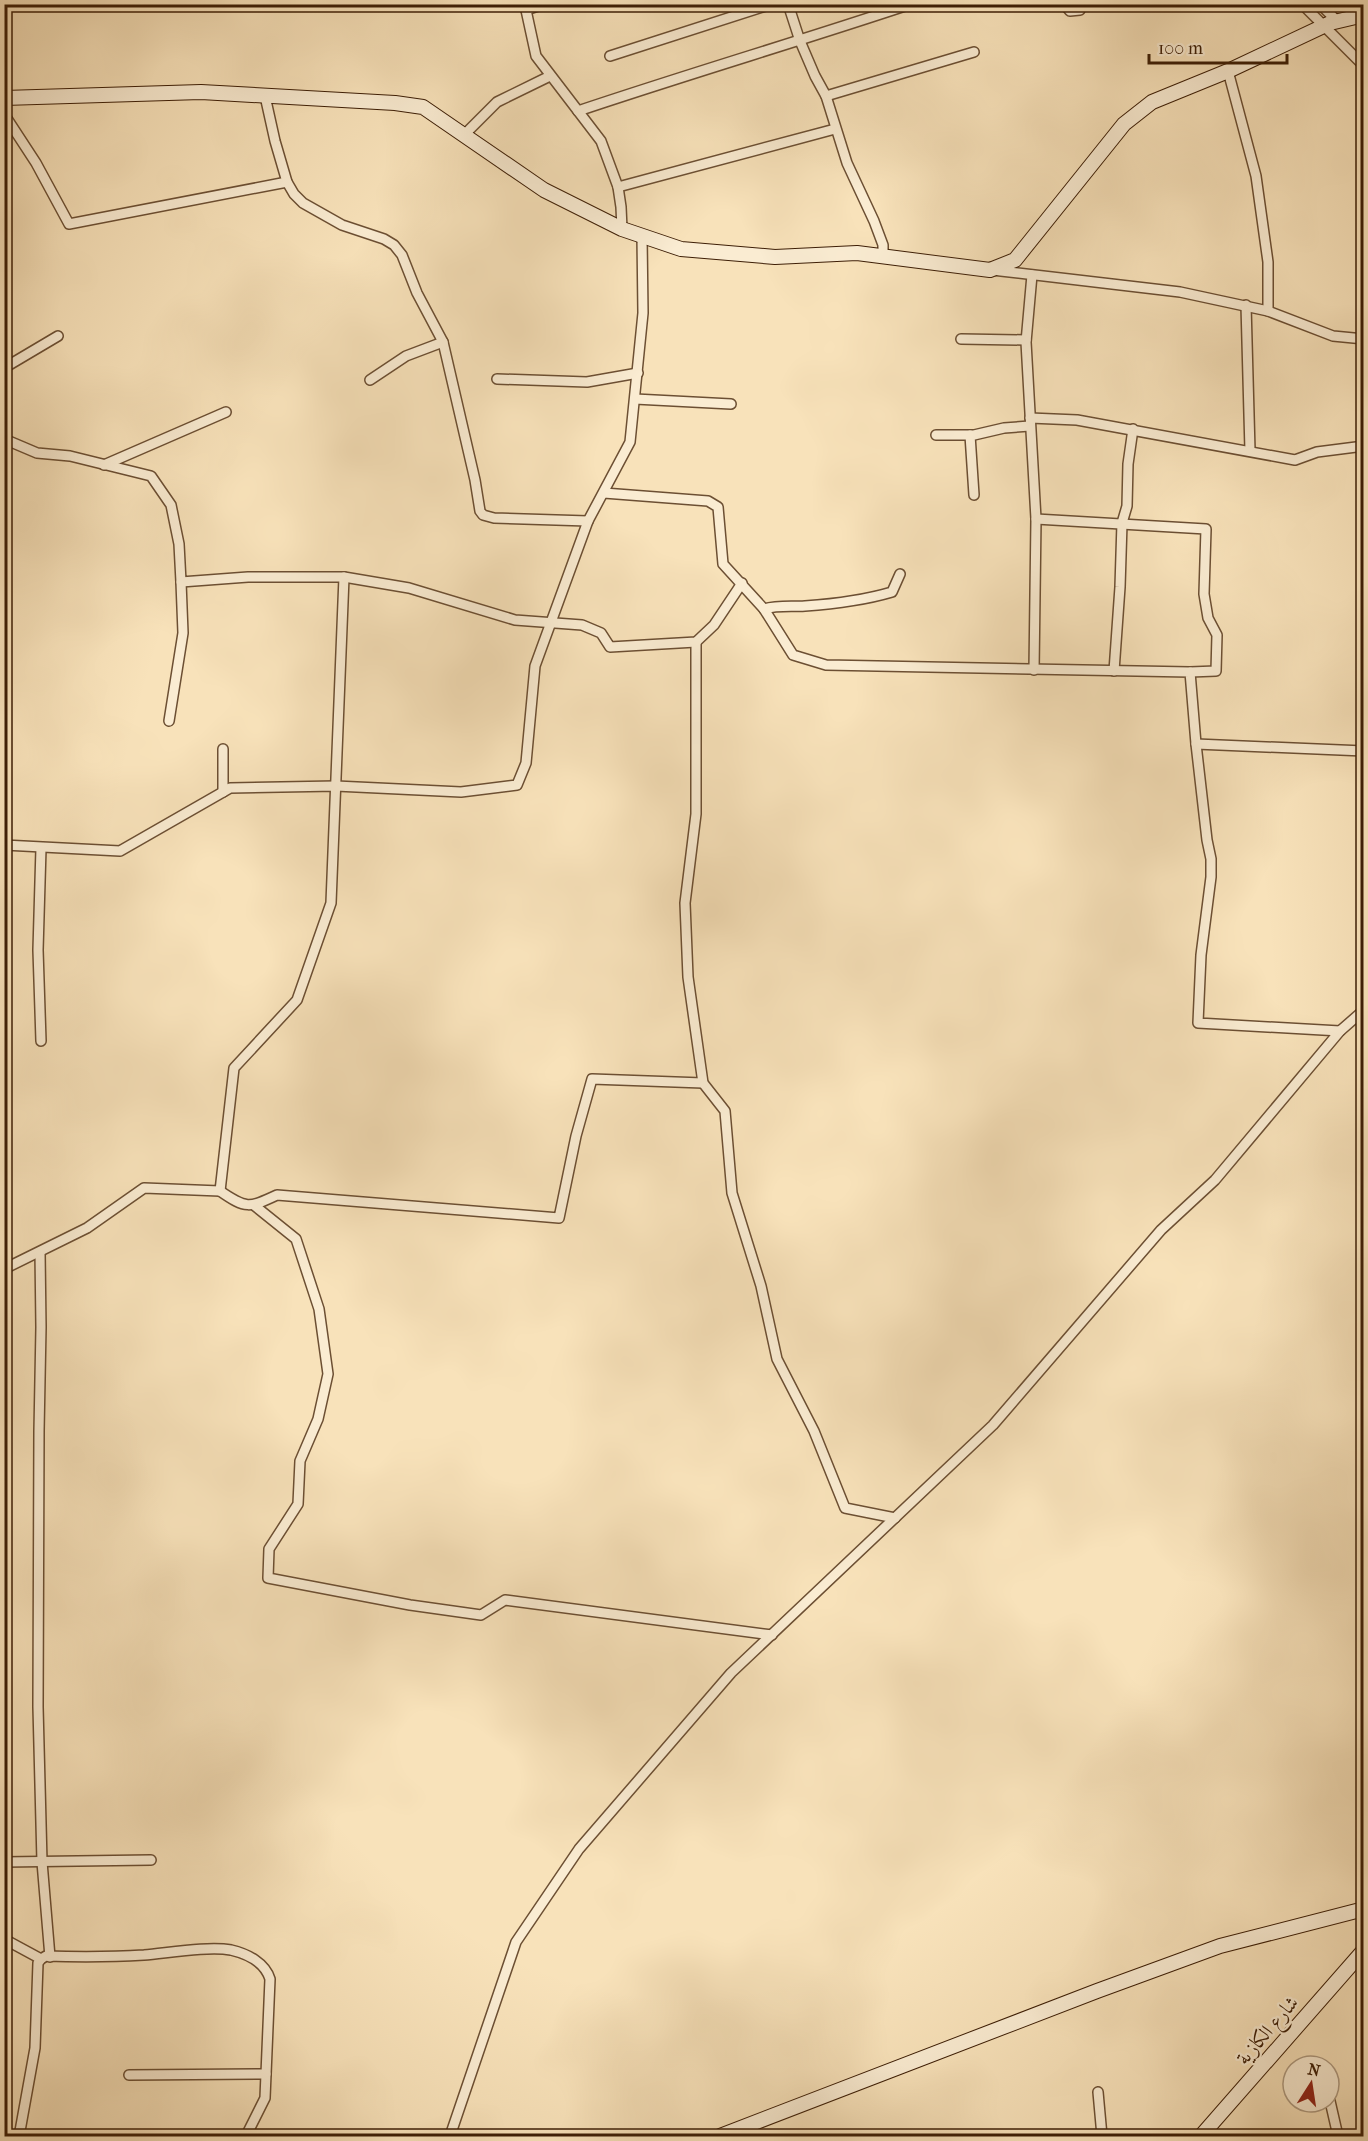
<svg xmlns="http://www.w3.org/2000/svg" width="1368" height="2141" font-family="'IM FELL French Canon',Amiri,serif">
<rect width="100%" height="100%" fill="#f8e2ba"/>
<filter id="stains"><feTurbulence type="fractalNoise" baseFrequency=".00333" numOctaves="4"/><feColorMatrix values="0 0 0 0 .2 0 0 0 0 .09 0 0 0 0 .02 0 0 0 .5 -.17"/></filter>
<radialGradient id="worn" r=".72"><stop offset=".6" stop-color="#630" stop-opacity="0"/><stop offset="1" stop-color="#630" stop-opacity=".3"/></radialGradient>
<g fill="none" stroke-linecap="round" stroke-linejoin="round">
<defs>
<g id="street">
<path d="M523 4 526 10 536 56 601 141 618 187 621 207 622 229"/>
<path d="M788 4 800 41 815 76 826 96 847 163 874 221 883 245V256"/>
<path d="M1064 4 1070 11 1080 10"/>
<path d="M1302 4 1364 66"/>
<path d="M1320 4 1337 21"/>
<path d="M526 10 544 4"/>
<path d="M610 56 772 4"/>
<path d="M1228 71 1256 176 1268 262V311"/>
<path d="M265 96 275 141 287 182 294 194 303 203 342 225 384 239 394 245 402 255 417 293 443 342 475 480 480 511 483 515 494 518 588 521"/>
<path d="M826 96 974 52"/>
<path d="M578 111C688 74 800 41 911 4"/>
<path d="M4 114 36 163 69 224 287 182"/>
<path d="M464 135 497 102 550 76"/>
<path d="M618 187 835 129"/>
<path d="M992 270 1180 292 1268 311 1333 336 1364 339"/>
<path d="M1032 275 1026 342 1036 519 1034 670"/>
<path d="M1246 305 1250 451"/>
<path d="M961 339 1026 340"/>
<path d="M4 368 58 336"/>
<path d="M497 379 587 382 638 373"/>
<path d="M370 380 406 356 443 342"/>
<path d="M635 399 731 404"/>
<path d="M1030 418 1077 420 1295 460 1317 452 1364 446"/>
<path d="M936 435H974L1004 428 1030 426"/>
<path d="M970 435 974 495"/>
<path d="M4 439 37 453 70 456 151 476 171 505 179 544 181 582 248 577H344L409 588 515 620 582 625 601 633 610 647 696 642 714 625 742 583"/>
<path d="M104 465 226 412"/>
<path d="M604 493 708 501 718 507 723 564 764 609 793 655 826 665 1190 672 1196 744 1207 840 1211 859V877L1201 955 1198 1023 1340 1031"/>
<path d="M1036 519 1206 529 1204 594 1208 618 1217 635 1216 671 1190 672"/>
<path d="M764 609C778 605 791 607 805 606 834 604 865 600 892 592L900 574"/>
<path d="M696 642V814L685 903 688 977 703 1083 725 1111 732 1193 761 1286 777 1359 814 1431 845 1508 895 1518"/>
<path d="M1114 671 1120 587 1122 523 1127 506 1128 464 1133 429"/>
<path d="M169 721 183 633 181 582"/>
<path d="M1196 744 1364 751"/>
<path d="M223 792V749"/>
<path d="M4 845 120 851 230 788 336 786 461 792 517 785 526 763 535 666 588 521 630 442 643 313 642 236"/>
<path d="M41 1041 38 950 41 848"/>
<path d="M220 1191C246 1209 249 1208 277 1195L559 1218 576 1136 592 1079 703 1083"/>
<path d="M255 1206 296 1239 319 1309 328 1374 318 1419 300 1461 298 1504 269 1549 268 1578 410 1605 481 1615 505 1600 772 1635"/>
<path d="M40 1252 41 1327 39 1431 38 1707 42 1862 50 1957"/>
<path d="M4 1269 87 1228 144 1188 220 1191 234 1068 297 1000 331 903 344 577"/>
<path d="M4 1862 151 1860"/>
<path d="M4 1939 41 1959"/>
<path d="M129 2075 266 2074"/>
<path d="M1098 2092 1102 2136"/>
<path d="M1330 2101 1338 2136"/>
<path d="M20 2136V2131L35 2048 38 1963 41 1959 46 1956C79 1957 111 1957 144 1955 168 1953 208 1946 231 1950 248 1954 265 1963 270 1979L265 2098 246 2136"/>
<path d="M450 2136 516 1942 579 1849 731 1673 993 1425 1161 1230 1215 1180 1340 1031 1364 1010"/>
</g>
<g id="secondary">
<path d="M4 98 201 92 395 103 423 107 544 190 622 229 681 249 775 257 857 253 990 270 1015 260 1124 124 1152 102 1228 71 1330 23 1364 15"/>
<path d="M720 2136 1097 1991 1220 1946 1364 1909"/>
<path d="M1201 2136 1364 1950"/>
</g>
</defs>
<!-- street casing -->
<use href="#street" stroke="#6c4f33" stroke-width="12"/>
<!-- secondary casing -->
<use href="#secondary" stroke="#3d1e06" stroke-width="16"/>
<!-- street -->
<use href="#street" stroke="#faecd2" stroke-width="9"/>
<!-- secondary -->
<use href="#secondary" stroke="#faecd2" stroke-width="14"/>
</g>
<g text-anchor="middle" stroke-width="4.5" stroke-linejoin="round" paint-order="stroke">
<!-- street labels -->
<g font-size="20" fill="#3d1e06" stroke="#faecd2">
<text transform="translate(1267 2030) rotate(-49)" y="7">شارع الكازية</text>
</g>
</g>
<!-- margin -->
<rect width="1368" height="2141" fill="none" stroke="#f8e2ba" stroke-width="24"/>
<rect x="6" y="6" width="1356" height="2129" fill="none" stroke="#3d1e06" stroke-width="3"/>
<rect x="12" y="12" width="1344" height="2117" fill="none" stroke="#3d1e06" stroke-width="1.5"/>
<!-- north arrow -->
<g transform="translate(1311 2084) rotate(12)"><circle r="28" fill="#faecd2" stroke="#ae9a80" stroke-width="1.5"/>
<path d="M0-4.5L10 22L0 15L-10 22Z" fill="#8f2418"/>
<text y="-9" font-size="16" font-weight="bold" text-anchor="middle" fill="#3d1e06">N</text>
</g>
<!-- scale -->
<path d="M1149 54v9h138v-9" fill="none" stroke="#3d1e06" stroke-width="3"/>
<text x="1158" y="54" font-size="18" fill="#3d1e06" stroke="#faecd2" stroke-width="4.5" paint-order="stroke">100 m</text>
<rect width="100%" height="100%" filter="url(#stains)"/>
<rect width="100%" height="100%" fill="url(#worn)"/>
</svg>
